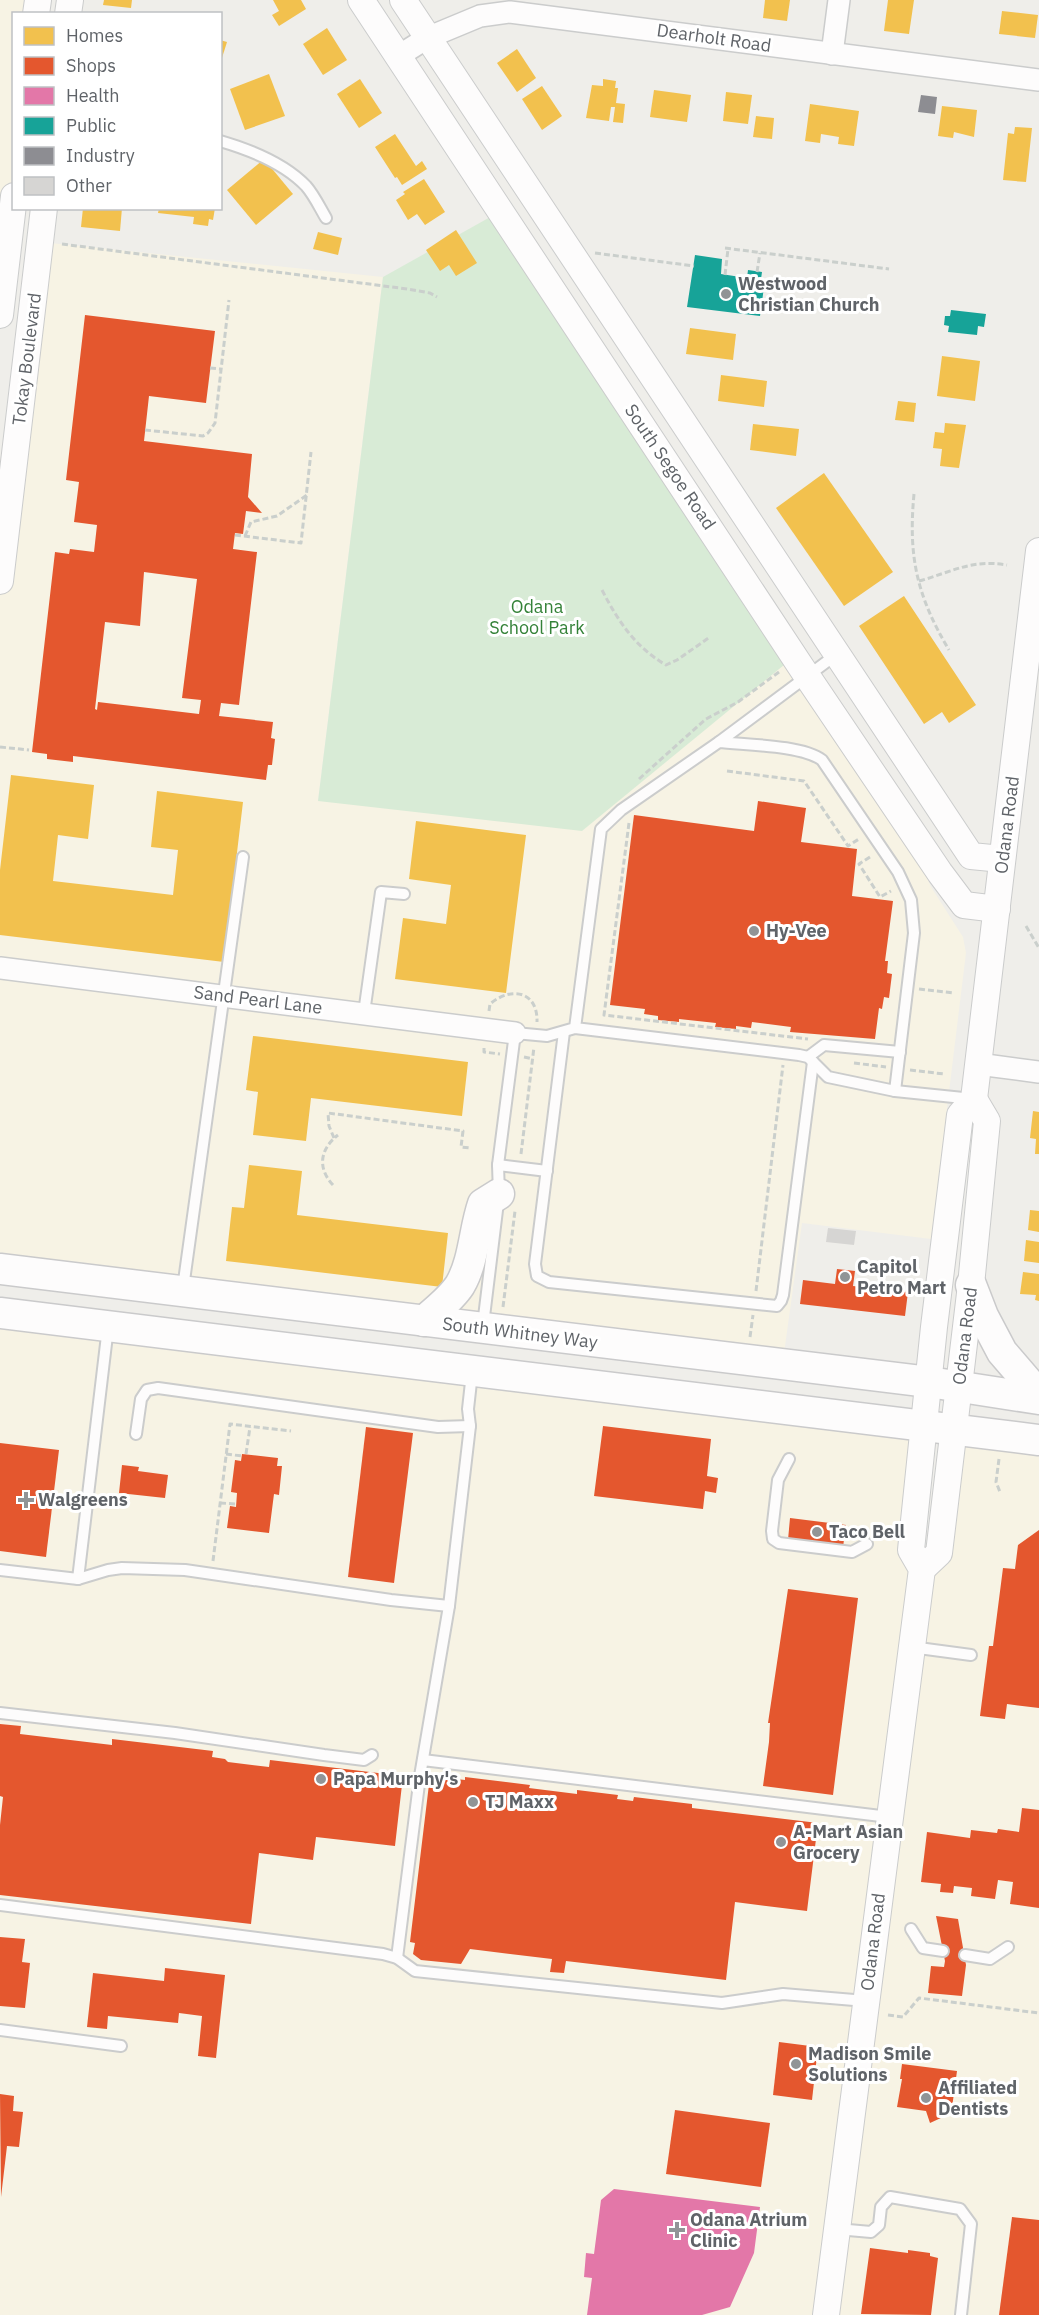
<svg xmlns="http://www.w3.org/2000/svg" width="1039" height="2315" font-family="'IBM Plex Sans',sans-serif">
<rect width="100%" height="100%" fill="#efeeea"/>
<!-- commercial -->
<g fill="#f7f3e4">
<path d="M0 0H38L36 13 14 14V196L0 315Z"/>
<path d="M40 242 383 277 318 801 795 656 896 806 931 887 963 937 966 953 931 1239 802 1223 782 1368 0 1269V581Z"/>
<path d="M0 1313 924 1426 922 1569 954 1430 1039 1440V2315H0Z"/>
</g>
<!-- green -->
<path fill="#d8ebd6" d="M501 211 795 656 582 831 318 801 383 277Z"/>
<!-- homes -->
<g fill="#f2c14e">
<path d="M104 0H132L131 8 103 5Z"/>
<path d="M273 0H301L306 9 279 26 272 15 279 11Z"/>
<path d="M765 0H790L787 21 763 18Z"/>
<path d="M888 0H914L909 34 884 31Z"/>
<path d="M1002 11 1038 15 1035 38 999 34Z"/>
<path d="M327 28 347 60 323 75 303 44Z"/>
<path d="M220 40 227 42 221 61H220Z"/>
<path d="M517 49 536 78 517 92 497 63Z"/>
<path d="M269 74 285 116 245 130 230 89Z"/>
<path d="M360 79 382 113 359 128 337 94Z"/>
<path d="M603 79 616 81 615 88H618L616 103 625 104 623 123 613 122 615 107H611L609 121 586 118 592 85 603 86Z"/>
<path d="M542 86 562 116 542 130 522 99Z"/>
<path d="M654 90 691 95 687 122 650 117Z"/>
<path d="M726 92 752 95 748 124 723 121Z"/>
<path d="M810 104 859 111 854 146 838 144 839 137 821 134 820 143 805 141Z"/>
<path d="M942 106 977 110 974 137 954 132 953 138 938 136Z"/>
<path d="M756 116 774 118 772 139 753 137Z"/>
<path d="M1015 127 1032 128 1026 182 1003 180 1008 133 1014 134Z"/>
<path d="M395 134 416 166 422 161 427 169 402 185 397 177 395 178 375 147Z"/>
<path d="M264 159 293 194 256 225 227 190Z"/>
<path d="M424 179 445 212 425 225 417 214 408 220 396 200 405 194 403 192Z"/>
<path d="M83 208H122L120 231 81 227Z"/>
<path d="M159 208H215L213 220 209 219 208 226 193 224 194 217 158 213Z"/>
<path d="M456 230 477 263 456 276 449 265 440 271 426 250Z"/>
<path d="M318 232 342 238 338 255 313 249Z"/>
<path d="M690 328 736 334 733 360 686 354Z"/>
<path d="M942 356 980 361 975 401 937 396Z"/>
<path d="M721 375 767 381 764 407 718 401Z"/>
<path d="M898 401 916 403 914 422 895 420Z"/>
<path d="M945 423 966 425 959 468 940 466 942 449 933 448 935 432 944 433Z"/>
<path d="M753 424 799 429 796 456 750 450Z"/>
<path d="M824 473 893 572 844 606 776 508Z"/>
<path d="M904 596 976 705 949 723 942 712 924 724 859 626Z"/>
<path d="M11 775 94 785 88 839 58 835 53 881 173 895 178 850 151 847 157 791 243 802 224 962 0 935V870Z"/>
<path d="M416 821 526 835 506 993 395 979 403 918 446 924 451 885 409 879Z"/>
<path d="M253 1036 468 1062 462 1116 311 1098 306 1141 253 1135 258 1092 246 1090Z"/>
<path d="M1033 1111 1039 1112V1154H1035L1036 1139 1030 1138Z"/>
<path d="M249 1165 302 1171 297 1215 448 1233 442 1287 226 1261 232 1207 244 1208Z"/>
<path d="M1030 1210 1039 1211V1232L1028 1230Z"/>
<path d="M1026 1240 1039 1242V1263L1024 1261Z"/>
<path d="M1023 1272 1039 1274V1301L1035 1300 1036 1295 1020 1294Z"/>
</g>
<!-- shops -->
<g fill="#e4572e" fill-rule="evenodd">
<path d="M85 315 215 331 206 403 149 396 144 441 252 454 248 497 262 513 246 511 243 534 235 533 233 549 257 552 239 705 221 703 219 716 273 722 271 738 275 739 272 765H268L266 780 73 756V762L47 759V754L32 752 55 552 69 554 70 549 94 552 97 525 74 522 79 482 66 480ZM144 572 197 579 182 698 201 700 199 714 98 702 97 710 95 709 105 622 140 626Z"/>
<path d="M758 801 806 808 801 842 857 849 852 896 893 901 885 961H888L887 973 892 974 889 998 884 997 882 1009 879 1008 875 1039 790 1032 791 1027 752 1022 751 1028 736 1026V1029L715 1027 716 1023 679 1019V1022L658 1020V1016L644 1014 645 1009 610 1005 634 815 754 831Z"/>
<path d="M837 1269 855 1271 853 1286 908 1292 905 1316 800 1304 803 1280 835 1284Z"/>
<path d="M603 1426 711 1439 707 1476 718 1478 716 1493 705 1491 703 1509 594 1496Z"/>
<path d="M366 1427 413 1433 394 1583 348 1577Z"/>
<path d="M0 1443 59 1450 46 1557 0 1551Z"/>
<path d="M242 1454 278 1458 277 1466H282L279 1495 274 1494 269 1533 227 1528 230 1506 236 1507 237 1493 231 1492 235 1460 241 1461Z"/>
<path d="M122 1465 139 1467 138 1471 168 1475 165 1498 119 1493Z"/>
<path d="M790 1518 846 1525 843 1547 788 1540Z"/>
<path d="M1039 1530V1708L1007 1704 1005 1719 980 1716 989 1646H993L1003 1568 1015 1569 1018 1545Z"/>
<path d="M788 1589 858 1598 833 1795 763 1786 769 1742 770 1723H768Z"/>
<path d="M0 1724 21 1726 20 1734 112 1745V1739L213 1751 212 1757 225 1759 228 1762 269 1767 270 1760 403 1776 395 1846 316 1837 313 1860 259 1853 251 1924 0 1895V1825L3 1797 0 1796Z"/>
<path d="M430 1776 465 1780V1777L530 1785 529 1788 577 1794V1790L618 1795 617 1799 633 1801 634 1797 692 1804V1808L818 1823 807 1911 735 1902 726 1980 566 1961 564 1973 550 1972 552 1959 470 1949 461 1964 421 1960 413 1954 415 1943 410 1942Z"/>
<path d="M1022 1808 1039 1810V1908L1010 1904 1013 1882 998 1880 995 1899 971 1896 972 1888 954 1886 953 1893 940 1892 941 1884 921 1882 927 1832 970 1838 971 1830 997 1833 998 1829 1019 1832Z"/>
<path d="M936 1916 958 1919 966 1965 962 1996 928 1993 931 1966 944 1967 945 1961Z"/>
<path d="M0 1937 25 1939 22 1962 30 1963 25 2008 0 2006Z"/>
<path d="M165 1968 225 1975 216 2058 198 2056 202 2016 179 2013 178 2023 108 2016 107 2029 87 2027 93 1973 164 1981Z"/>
<path d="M779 2042 818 2047 812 2100 773 2095Z"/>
<path d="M902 2064 957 2071 951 2115 942 2114 943 2117 930 2123 926 2111 897 2107 902 2079H900Z"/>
<path d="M0 2094 14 2096 13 2111 23 2112 19 2147 7 2146 1 2197Z"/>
<path d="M675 2110 770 2123 761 2187 666 2174Z"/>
<path d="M1012 2217 1039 2220V2315H999Z"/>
<path d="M870 2248 908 2253V2250L930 2253V2256L938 2258 931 2315 861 2314Z"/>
</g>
<!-- health -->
<path fill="#e377a8" d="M614 2189 760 2207 754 2253 730 2307 702 2315H587L592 2278 584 2277 586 2253 594 2254 601 2200Z"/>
<!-- public -->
<g fill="#17a398">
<path d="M695 255 722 259 721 274 747 278 748 270 762 272 761 279 765 280 760 316 687 307Z"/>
<path d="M951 310 986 314 984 327 978 326 977 335 948 332 949 326 944 325 945 316H950Z"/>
</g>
<!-- industry -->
<path fill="#8d8d92" d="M921 95 937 97 935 114 918 112Z"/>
<!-- building -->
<path fill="#d6d5d3" d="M828 1228 856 1231 854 1245 826 1242Z"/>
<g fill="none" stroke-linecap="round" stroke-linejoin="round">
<defs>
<g id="service">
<path d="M220 141C251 150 284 163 306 186 314 195 320 208 326 218"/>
<path d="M719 742 837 654"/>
<path d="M364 1013 381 892 404 894"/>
<path d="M564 1032 535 1264 537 1276 549 1282 777 1306 781 1301 783 1295 813 1062"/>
<path d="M808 1057 824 1045 900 1052"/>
<path d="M895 1091 973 1099"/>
<path d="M498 1165 547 1171"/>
<path d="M183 1288 243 857"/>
<path d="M483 1325 499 1194 498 1165 515 1033 547 1036 575 1028 799 1055 808 1057 828 1077 895 1091 914 933 911 900 898 872 822 760C802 745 746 745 719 742L621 810 601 829 575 1028"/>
<path d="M136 1434 141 1399 147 1390 158 1388 438 1427 470 1426"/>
<path d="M789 1459 778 1480 772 1531 773 1539 779 1543 852 1552 867 1544"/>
<path d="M0 1570 78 1579 108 1570 122 1568 185 1570 391 1600 449 1606"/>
<path d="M78 1579 108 1327"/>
<path d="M911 1647 971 1655"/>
<path d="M0 1713 175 1733 324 1755 364 1760 372 1755"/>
<path d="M423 1760 889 1817"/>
<path d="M0 1905 383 1954 397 1958 415 1971 722 2003 783 1994 866 2001"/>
<path d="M911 1929 923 1948 943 1951"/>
<path d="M965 1955 990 1959 1008 1947"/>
<path d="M397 1958 420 1776 449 1606 470 1426 468 1409 472 1373"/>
<path d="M0 2030 121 2046"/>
<path d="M837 2229 871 2232 879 2225 881 2207 890 2197 960 2209 971 2224 961 2315"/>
</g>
<g id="minor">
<path d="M832 54 839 0"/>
<path d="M397 57 427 38 480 16 510 12 1039 80"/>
<path d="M0 968 515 1033"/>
<path d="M978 1064 1039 1072"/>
</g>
<g id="tertiary">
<path d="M361 0 807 676 940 873 964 905 997 909"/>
<path d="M403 0 971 856 1002 859"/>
<path d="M36 14 38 0"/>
<path d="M68 14 70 0"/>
<path d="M0 315 14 196"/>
<path d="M0 581 44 208"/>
<path d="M922 1569 939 1553 971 1285 987 1121 974 1099"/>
<path d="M826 2315 922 1569 911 1550 934 1327 960 1115 974 1099 1039 551"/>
</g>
<g id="secondary">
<path d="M0 1269 929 1382 1039 1399"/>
<path d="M971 1285 983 1316 1002 1352 1039 1395"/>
<path d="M0 1313 1039 1440"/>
<path d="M424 1321C436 1310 451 1299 460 1285 474 1261 474 1230 483 1204L499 1194"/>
</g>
</defs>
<!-- service casing -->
<use href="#service" stroke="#cbcccc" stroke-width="14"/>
<!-- minor casing -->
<use href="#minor" stroke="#cbcccc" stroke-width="24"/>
<!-- tertiary casing -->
<use href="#tertiary" stroke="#cbcccc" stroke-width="28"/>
<!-- secondary casing -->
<use href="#secondary" stroke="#cacacb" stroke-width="33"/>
<!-- path -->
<g stroke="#cacfcc" stroke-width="3" stroke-dasharray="6 3" stroke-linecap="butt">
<path d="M62 244 407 289 430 293 437 297"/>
<path d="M725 248 889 269"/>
<path d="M595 253 694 266"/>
<path d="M757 272 760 253"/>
<path d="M725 275 728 249"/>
<path d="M210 368 220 369"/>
<path d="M145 430 203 436 208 433 215 423 229 300"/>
<path d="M914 494C908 557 917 596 949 650"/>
<path d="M235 535 301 543 311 452"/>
<path d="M245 536 251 522 277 516 307 495"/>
<path d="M919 581C952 572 971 559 1007 565"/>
<path d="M602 590C618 621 635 647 666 665L677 660 710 637"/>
<path d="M0 747 29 750"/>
<path d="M727 771 804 781 848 846 859 839"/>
<path d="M639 779 706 719 738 702 779 672"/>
<path d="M629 823 604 1015 808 1039"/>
<path d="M870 857 859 864 880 897 891 891"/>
<path d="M1026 926 1039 948"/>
<path d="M919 989 954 993"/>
<path d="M489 1011 490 1004C511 986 538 991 537 1022"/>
<path d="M484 1048V1052L500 1054"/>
<path d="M524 1057 533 1059"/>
<path d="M854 1063 886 1067"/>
<path d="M910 1070 944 1074"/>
<path d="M334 1138 329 1126 328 1113 463 1131 461 1147 470 1148"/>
<path d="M521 1154 534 1047"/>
<path d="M333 1185C317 1168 320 1149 338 1135"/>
<path d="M756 1291 783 1065"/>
<path d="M503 1307 515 1211"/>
<path d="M750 1337 753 1315"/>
<path d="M226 1454 242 1456"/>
<path d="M246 1454 250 1427"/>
<path d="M999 1459 996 1482 1000 1492"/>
<path d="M220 1503 236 1504"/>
<path d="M213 1561 230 1424 291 1431"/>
<path d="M888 2015 903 2017 919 1998 1039 2013"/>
</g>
<!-- service -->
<use href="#service" stroke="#fdfcfc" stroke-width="10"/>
<!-- minor -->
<use href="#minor" stroke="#fdfcfc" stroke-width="21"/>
<!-- tertiary -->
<use href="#tertiary" stroke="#fdfcfc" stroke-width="26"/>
<!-- secondary -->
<use href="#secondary" stroke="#fdfcfc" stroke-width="30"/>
</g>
<!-- markers -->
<g fill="#919496" stroke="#fff" stroke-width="2">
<circle cx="726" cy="294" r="6"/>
<circle cx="754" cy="931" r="6"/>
<circle cx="845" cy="1277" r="6"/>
<path d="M23 1491h6v6h6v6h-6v6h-6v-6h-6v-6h6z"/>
<circle cx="817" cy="1532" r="6"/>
<circle cx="321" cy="1779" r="6"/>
<circle cx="473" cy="1802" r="6"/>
<circle cx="781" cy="1842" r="6"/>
<circle cx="796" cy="2064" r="6"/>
<circle cx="926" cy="2098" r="6"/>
<path d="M674 2221h6v6h6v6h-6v6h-6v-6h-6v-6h6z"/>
</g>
<g text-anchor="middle" stroke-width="6" stroke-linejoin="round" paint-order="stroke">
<!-- street labels -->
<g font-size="18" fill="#5f6368" stroke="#fff">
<text transform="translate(714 38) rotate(8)" y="6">Dearholt Road</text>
<text transform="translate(27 359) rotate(-83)" y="6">Tokay Boulevard</text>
<text transform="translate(670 467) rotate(56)" y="6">South Segoe Road</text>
<text transform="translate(1007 825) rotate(-83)" y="6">Odana Road</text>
<text transform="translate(258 1000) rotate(7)" y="6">Sand Pearl Lane</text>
<text transform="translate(520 1333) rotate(7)" y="6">South Whitney Way</text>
<text transform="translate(965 1336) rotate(-83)" y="6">Odana Road</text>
<text transform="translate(873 1942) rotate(-83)" y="6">Odana Road</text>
</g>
<!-- poi labels -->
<g font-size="18" font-weight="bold" fill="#5f6368" stroke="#fff" text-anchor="start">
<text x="738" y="290">Westwood<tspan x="738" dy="21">Christian Church</tspan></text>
<text x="766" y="937">Hy-Vee</text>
<text x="857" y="1273">Capitol<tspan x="857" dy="21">Petro Mart</tspan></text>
<text x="38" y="1506">Walgreens</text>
<text x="829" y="1538">Taco Bell</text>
<text x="333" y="1785">Papa Murphy's</text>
<text x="485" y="1808">TJ Maxx</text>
<text x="793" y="1838">A-Mart Asian<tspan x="793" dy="21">Grocery</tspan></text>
<text x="808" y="2060">Madison Smile<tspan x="808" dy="21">Solutions</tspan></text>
<text x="938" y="2094">Affiliated<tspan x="938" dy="21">Dentists</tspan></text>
<text x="690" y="2226">Odana Atrium<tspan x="690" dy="21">Clinic</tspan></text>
</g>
<!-- park labels -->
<g font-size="18" fill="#348238" stroke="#fff">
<text x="537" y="613">Odana<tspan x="537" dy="21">School Park</tspan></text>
</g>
</g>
<!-- legend -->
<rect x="12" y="12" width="210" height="198" fill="#ffffff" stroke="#bfc1c3" stroke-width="1.5"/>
<rect x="24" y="27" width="30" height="18" fill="#f2c14e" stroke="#bfc1c3" stroke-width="1.5"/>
<text x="66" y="42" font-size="18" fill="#5f6368">Homes</text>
<rect x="24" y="57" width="30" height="18" fill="#e4572e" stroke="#bfc1c3" stroke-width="1.5"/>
<text x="66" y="72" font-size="18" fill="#5f6368">Shops</text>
<rect x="24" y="87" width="30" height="18" fill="#e377a8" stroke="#bfc1c3" stroke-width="1.5"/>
<text x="66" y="102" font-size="18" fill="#5f6368">Health</text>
<rect x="24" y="117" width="30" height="18" fill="#17a398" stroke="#bfc1c3" stroke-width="1.5"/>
<text x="66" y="132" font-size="18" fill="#5f6368">Public</text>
<rect x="24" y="147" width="30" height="18" fill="#8d8d92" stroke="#bfc1c3" stroke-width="1.5"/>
<text x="66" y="162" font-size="18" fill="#5f6368">Industry</text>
<rect x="24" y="177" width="30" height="18" fill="#d6d5d3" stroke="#bfc1c3" stroke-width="1.5"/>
<text x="66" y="192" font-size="18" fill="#5f6368">Other</text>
</svg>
